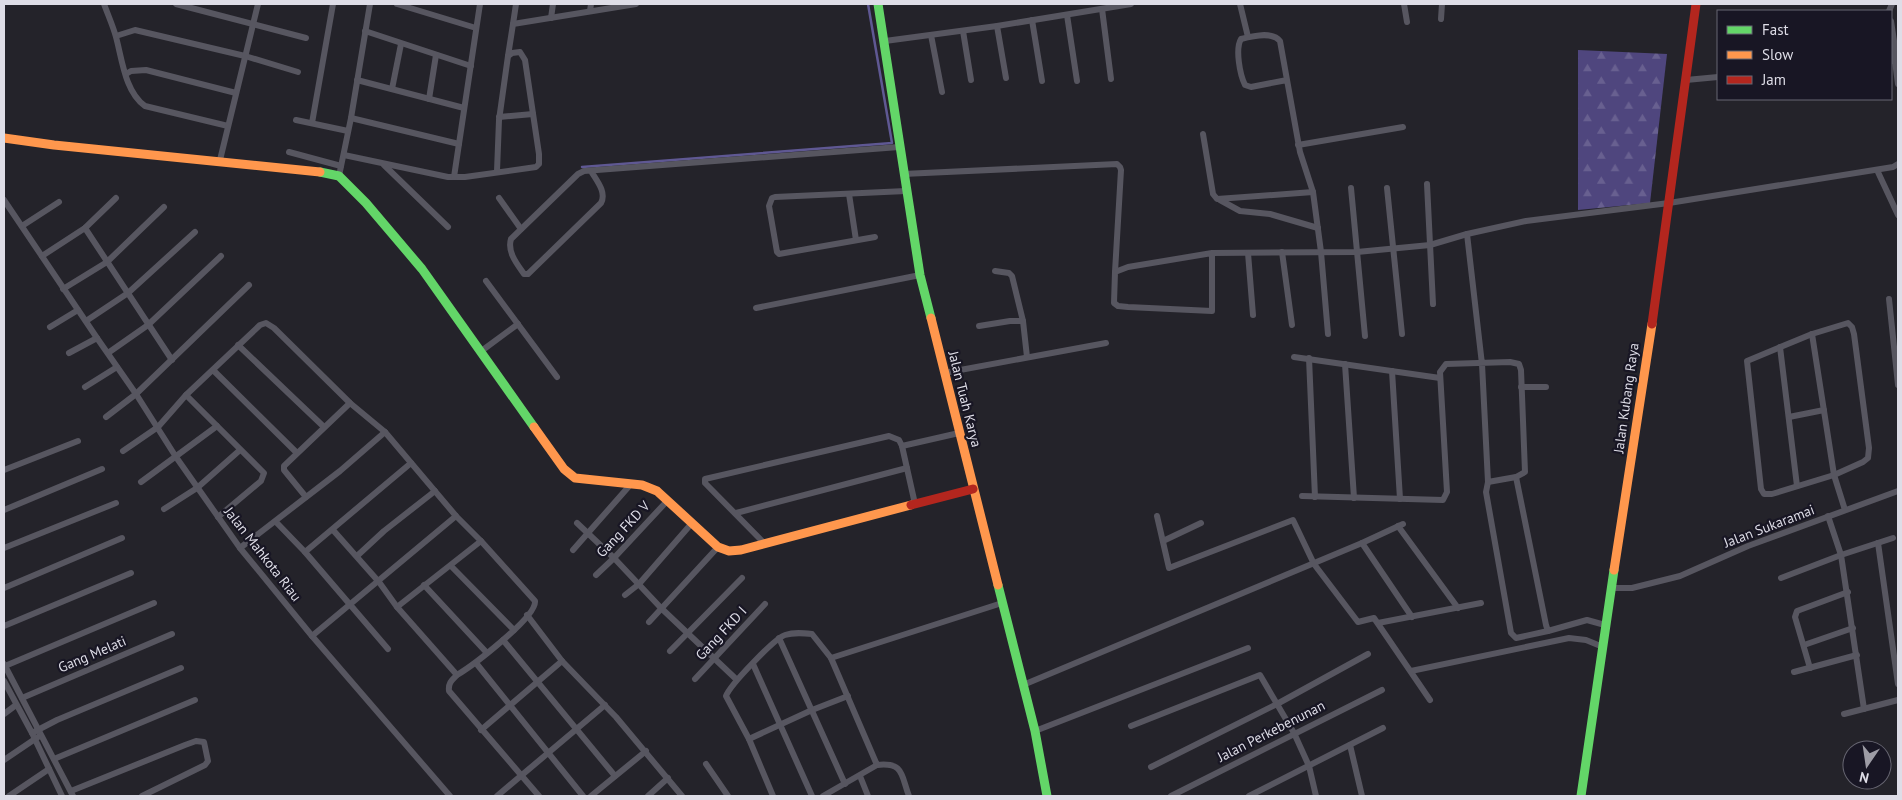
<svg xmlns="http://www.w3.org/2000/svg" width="1902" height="800" font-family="'PT Sans',sans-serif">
<defs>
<pattern id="forest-firs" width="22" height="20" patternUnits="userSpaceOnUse" patternTransform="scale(1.25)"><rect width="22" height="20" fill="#4f467e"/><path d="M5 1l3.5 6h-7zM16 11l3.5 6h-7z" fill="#686090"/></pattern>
</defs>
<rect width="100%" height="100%" fill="#24232a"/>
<!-- forest -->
<path fill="url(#forest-firs)" d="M1578 50 1667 54 1650 203 1578 210Z"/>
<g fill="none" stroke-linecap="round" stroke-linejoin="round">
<!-- stream -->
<path stroke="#5f5893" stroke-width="2.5" d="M582 167 892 143 868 4"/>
<!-- street -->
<g stroke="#575660" stroke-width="6">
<path d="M104 4C108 15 113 26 116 37 122 59 125 92 145 106L228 126"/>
<path d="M176 4 306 38"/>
<path d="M397 4 476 28"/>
<path d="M1240 4 1248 37"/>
<path d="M1404 4 1407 22"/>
<path d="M1102 9 1111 79"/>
<path d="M590 11 591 4"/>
<path d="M1889 11 1892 4"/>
<path d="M1067 15 1077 81"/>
<path d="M551 18 553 4"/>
<path d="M1441 19 1442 4"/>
<path d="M1032 20 1042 81"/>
<path d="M1891 21 1894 41 1895 61"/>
<path d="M513 24 516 4"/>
<path d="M997 26 1006 78"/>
<path d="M365 31 471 66"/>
<path d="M963 31 971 80"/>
<path d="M931 35 942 92"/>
<path d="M116 36 135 30 245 56 298 72"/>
<path d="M885 41 997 26 1131 4"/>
<path d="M508 56 513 24 636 4"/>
<path d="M1892 61H1895L1898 84"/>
<path d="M126 74 131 71 146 70 236 93"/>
<path d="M357 80 464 108"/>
<path d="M1287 80 1251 87 1245 85C1240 75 1235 49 1241 39 1252 36 1272 31 1280 41L1300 152 1313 192 1321 252 1328 334"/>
<path d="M1686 80 1718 77"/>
<path d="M392 89 401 44"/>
<path d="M429 99 436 55"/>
<path d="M499 117 533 114"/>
<path d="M351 118 459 144"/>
<path d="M296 120 348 131"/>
<path d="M312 123 333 4"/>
<path d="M1203 134 1213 194 1217 199 1313 192"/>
<path d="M1298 145 1403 127"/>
<path d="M289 152 341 166"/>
<path d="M344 155 448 177H465L536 167 539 164V154L525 60 520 52 512 53 508 56 499 120 497 171"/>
<path d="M220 160 258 4"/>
<path d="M384 165 448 227"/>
<path d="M1877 170 1898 215"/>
<path d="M591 171C596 180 607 192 601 203L528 274H524C517 264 507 252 511 239L578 174 584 171 899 147"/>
<path d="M903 174 1117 164 1120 167 1121 170 1115 272"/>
<path d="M339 176 351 118 370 4"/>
<path d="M454 177 480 4"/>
<path d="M1427 184 1433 304"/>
<path d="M1351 188 1365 336"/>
<path d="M1387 188 1402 334"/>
<path d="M849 194 856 240"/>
<path d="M499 198 521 229"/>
<path d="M4 200 97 338"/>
<path d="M1220 200 1240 211 1270 214 1318 228"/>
<path d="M22 226 59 202"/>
<path d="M85 228 172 360"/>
<path d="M875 237 779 254 777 252 769 206 772 198 775 197 906 191"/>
<path d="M1282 252 1292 325"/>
<path d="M1212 253V311L1128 307 1118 306 1114 303 1115 272 1128 267 1212 253 1357 252 1430 245 1467 234 1526 221 1669 203 1893 167 1898 164"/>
<path d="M1248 253 1253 315"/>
<path d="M42 256 85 228 116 198"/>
<path d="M995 271 1009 273 1012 276 1023 321"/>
<path d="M486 281 557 377"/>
<path d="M63 289 107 262 164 207"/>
<path d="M1889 299 1898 385"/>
<path d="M756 308 920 275"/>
<path d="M86 321 128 293 195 232"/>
<path d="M1848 323 1852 327 1854 334 1869 448 1868 458 1863 462 1834 475 1772 494H1764L1761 489 1747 361 1812 334Z"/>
<path d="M979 326 1010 321H1023L1027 357"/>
<path d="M50 327 78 310"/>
<path d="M1812 334 1834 475 1845 510"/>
<path d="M238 345 324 427"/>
<path d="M1780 347 1797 486"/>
<path d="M480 352 518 324"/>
<path d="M69 353 97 338 136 394 176 457 240 548 312 636 450 796"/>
<path d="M108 353 148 325 221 256"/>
<path d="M1294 357 1440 378"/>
<path d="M1309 358 1315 497"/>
<path d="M1345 364 1354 498"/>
<path d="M213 370 297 453"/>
<path d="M1392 371 1400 499"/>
<path d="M944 373 1106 343"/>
<path d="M85 387 117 367"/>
<path d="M1521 387H1546"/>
<path d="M186 395 264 473 261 481 218 517"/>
<path d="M106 417 136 394 249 285"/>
<path d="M1789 417 1824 410"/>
<path d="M902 446 959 433"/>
<path d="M123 451 158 427 186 395 260 325 266 323 274 328 350 403 385 432 456 516 481 541 535 601C537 617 472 666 457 675"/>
<path d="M4 470 78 441"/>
<path d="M1516 477 1546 625 1548 631 1587 620 1605 625"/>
<path d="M141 482 217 426"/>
<path d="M1488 482 1486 492 1511 633 1516 638 1548 631"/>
<path d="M1302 496 1443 500 1447 492 1440 372 1446 364 1510 362 1519 364 1521 370 1525 472 1516 477 1488 482 1482 364 1467 234"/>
<path d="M306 497 284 470V466L350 403"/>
<path d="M164 509 197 488 240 450"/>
<path d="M4 510 102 469"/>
<path d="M736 513 907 468"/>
<path d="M1157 516 1169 568 1293 520 1314 564 1358 622 1374 618 1430 700"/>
<path d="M1828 516 1841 555 1864 709"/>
<path d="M276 522 305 552"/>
<path d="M577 523 614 558 661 608 736 679"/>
<path d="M1398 526 1458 608"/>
<path d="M333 530 379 582 397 607 457 675C452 680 448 683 449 691L539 796"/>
<path d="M1163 541 1201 523"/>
<path d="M1362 543 1403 524"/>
<path d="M1878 543 1898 684"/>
<path d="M765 544 705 483V479L889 436 899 440 902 446 915 504"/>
<path d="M4 548 116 503"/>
<path d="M240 548 340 471 385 432"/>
<path d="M573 550 631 484"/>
<path d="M357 556 384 531 435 491"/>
<path d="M451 566 514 630"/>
<path d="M596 575 614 558 668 500"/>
<path d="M1781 578 1841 555 1893 538"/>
<path d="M424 585 487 653"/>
<path d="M4 588 122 538"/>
<path d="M1611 588H1632L1680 576 1748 546 1898 491"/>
<path d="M625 595 639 584 692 523"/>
<path d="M397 607 481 541"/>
<path d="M527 615 562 661 616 717 682 796"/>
<path d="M649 622 718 547"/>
<path d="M1378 623 1481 603"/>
<path d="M4 626 131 573"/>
<path d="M312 636 456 516"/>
<path d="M779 638 845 784"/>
<path d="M503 640 615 776"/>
<path d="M1804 645 1853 628"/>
<path d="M388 649 305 552 411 463"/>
<path d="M670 651 742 578"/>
<path d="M831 658 1002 603"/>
<path d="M476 663 583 796"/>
<path d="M4 664 73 796"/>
<path d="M753 664 812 796"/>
<path d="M5 666 154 603"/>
<path d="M1810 668 1795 617 1797 611 1848 592"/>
<path d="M1411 671 1569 638 1586 640 1603 647"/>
<path d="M1794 672 1857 655"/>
<path d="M695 679 765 604"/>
<path d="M4 681 32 733 62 796"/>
<path d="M1023 685 1362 543 1412 617"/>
<path d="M22 698 172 634"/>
<path d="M4 714 16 705"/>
<path d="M1844 714 1898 700"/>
<path d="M1131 726 1260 675 1294 733 1309 766 1316 796"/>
<path d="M481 730 562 661"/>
<path d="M1035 731 1248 648"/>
<path d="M32 733 57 720 181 668"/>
<path d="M749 739 812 710 848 696"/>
<path d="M1350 745 1362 796"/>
<path d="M54 759 195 700"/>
<path d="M4 760 38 737"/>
<path d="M706 764 728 796"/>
<path d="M1151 767 1277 704 1368 654"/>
<path d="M860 776 868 796"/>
<path d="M71 791 185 745 196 741 204 742 208 761 205 765 142 796"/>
<path d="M9 796 49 769"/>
<path d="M497 796 605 705"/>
<path d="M591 796 646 751"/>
<path d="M648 796 668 778"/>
<path d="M773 796 749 739 726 696C730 685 775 638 785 635 794 632 803 633 812 634L831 658 877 765C904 762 901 775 909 796"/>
<path d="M823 796 877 765"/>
<path d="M1171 796 1382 690"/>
<path d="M1249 796 1383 728"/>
</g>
<!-- fast -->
<g stroke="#63d668" stroke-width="9">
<path d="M878 4 920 275 931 318"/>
<path d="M320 172 339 176 366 203 422 269 534 427"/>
<path d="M998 585 1035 731 1047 796"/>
<path d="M1581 796 1614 570"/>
</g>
<!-- slow -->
<g stroke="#ff974d" stroke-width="9">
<path d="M4 138 54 145 320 172"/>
<path d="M931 318 998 585"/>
<path d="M534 427 564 469 575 478 642 485 657 491 718 547 729 551 741 550 911 505"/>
<path d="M1614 570 1652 324"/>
</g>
<!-- jam -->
<g stroke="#b3261e" stroke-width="9">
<path d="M1652 324 1696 4"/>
<path d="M911 505 973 489"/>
</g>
</g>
<g text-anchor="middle" stroke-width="4.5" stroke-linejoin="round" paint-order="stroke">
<!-- street labels -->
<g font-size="14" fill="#dedde7" stroke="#181624">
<text transform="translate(1626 398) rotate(-82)" y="5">Jalan Kubang Raya</text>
<text transform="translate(965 399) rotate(76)" y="5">Jalan Tuah Karya</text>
<text transform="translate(1769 526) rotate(-21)" y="5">Jalan Sukaramai</text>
<text transform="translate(623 529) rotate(-47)" y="5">Gang FKD V</text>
<text transform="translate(263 554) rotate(52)" y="5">Jalan Mahkota Riau</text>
<text transform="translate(721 633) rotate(-47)" y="5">Gang FKD I</text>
<text transform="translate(92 654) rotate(-23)" y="5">Gang Melati</text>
<text transform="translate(1271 731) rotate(-27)" y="5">Jalan Perkebenunan</text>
</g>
</g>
<!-- border -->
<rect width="1902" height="800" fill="none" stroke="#dedde7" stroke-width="10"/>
<!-- legend -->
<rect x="1717" y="10" width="175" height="90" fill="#181624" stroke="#676672"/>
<rect x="1727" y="26" width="25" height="8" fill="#63d668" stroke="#676672"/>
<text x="1762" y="35" font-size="15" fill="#dedde7">Fast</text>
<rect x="1727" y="51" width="25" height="8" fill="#ff974d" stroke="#676672"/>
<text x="1762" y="60" font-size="15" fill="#dedde7">Slow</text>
<rect x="1727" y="76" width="25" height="8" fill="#b3261e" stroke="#676672"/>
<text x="1762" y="85" font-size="15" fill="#dedde7">Jam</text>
<!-- north arrow -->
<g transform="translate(1867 765) rotate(193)"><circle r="24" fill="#181624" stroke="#676672"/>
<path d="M0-4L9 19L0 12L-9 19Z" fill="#9d9ca5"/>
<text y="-8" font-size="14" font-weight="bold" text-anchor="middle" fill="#dedde7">N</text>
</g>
</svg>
